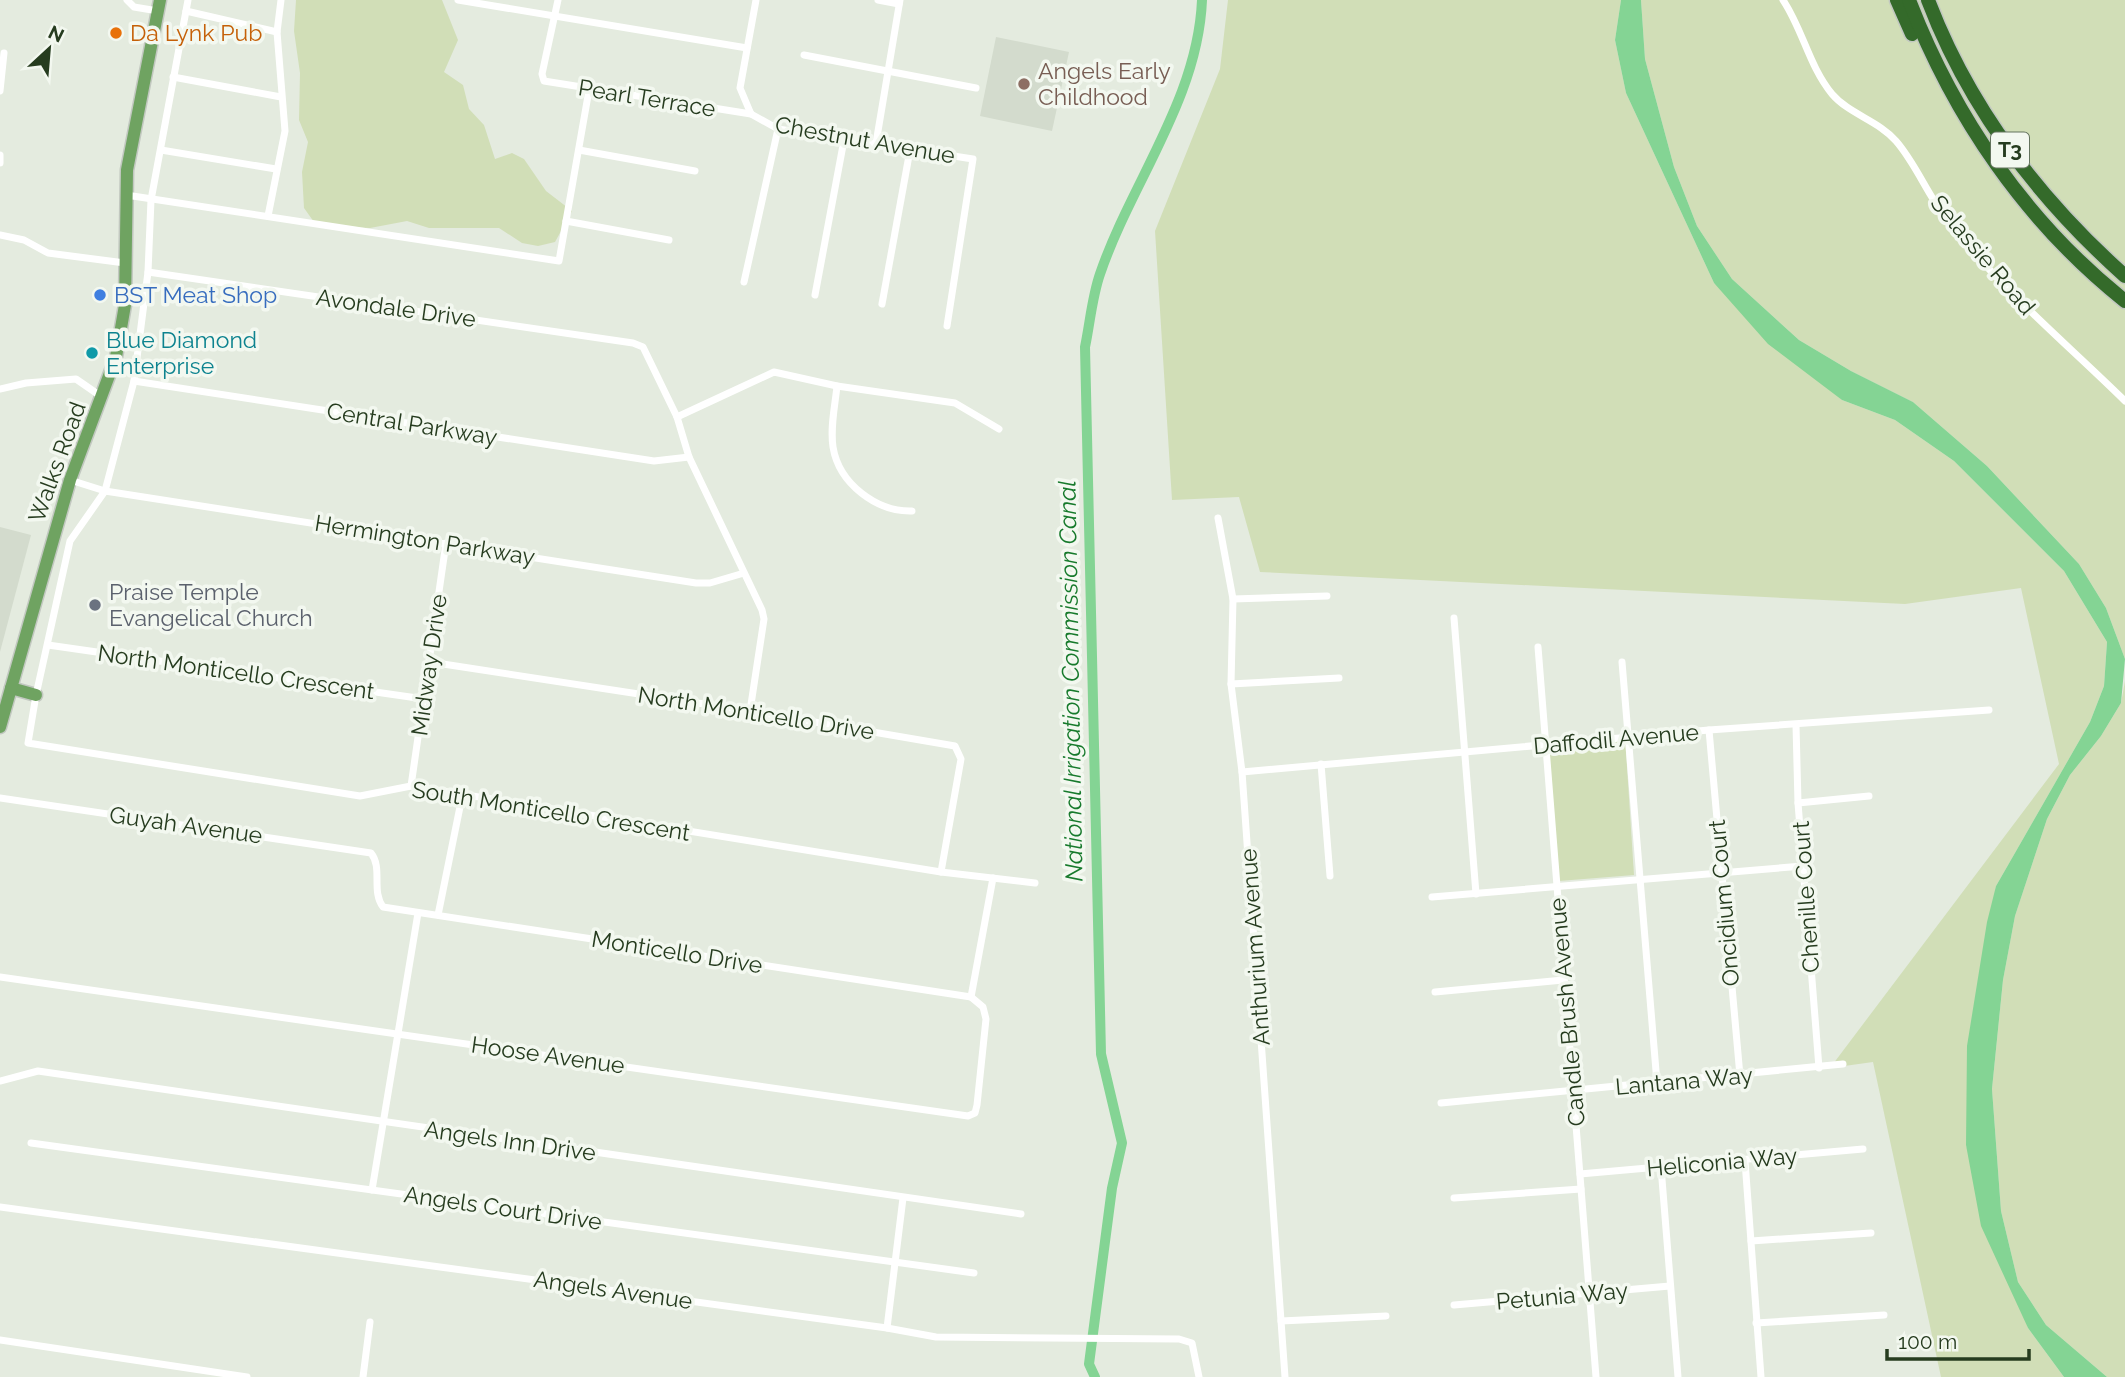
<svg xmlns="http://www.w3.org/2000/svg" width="2125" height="1377" font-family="Raleway,sans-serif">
<rect width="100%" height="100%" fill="#e4ebdf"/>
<!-- built -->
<g fill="#d3dbcd">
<path d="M996 37 1069 52 1052 131 980 116Z"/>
<path d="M0 527 31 535 0 652Z"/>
</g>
<!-- green -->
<g fill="#d1deb7">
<path d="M296 0H442L458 40 444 72 463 85 469 109 484 125 495 159 512 153 524 159 546 191 572 211 555 242 538 246 522 243 499 228H429L407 221 370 228 343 227 314 222 304 208 302 172 308 142 299 120 300 73 294 31Z"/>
<path d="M1228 0H1621L1615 40 1626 93 1714 283 1842 400 1895 420 1954 461 2064 571 2107 642 2104 686 2090 722 1996 886 1966 1145 2028 1328 2064 1377H1941L1873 1062 1830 1068 2059 764 2021 588 1905 604 1260 572 1239 497 1172 500 1155 231 1220 69Z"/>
<path d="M1641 0H2125V659L2106 608 2079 564 1987 466 1913 402 1851 371 1799 340 1732 279 1697 226 1674 167 1645 59Z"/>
<path d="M2125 681V1377H2107L2046 1325 2018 1282 2001 1211 1992 1089 2003 980 2015 916 2047 819 2070 775 2101 736 2121 703Z"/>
<path d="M1625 736 1634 875 1559 881 1548 742Z"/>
</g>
<!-- water -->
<path fill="#84d494" d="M1621 0H1641L1645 59 1674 167 1697 226 1732 279 1799 340 1851 371 1913 402 1987 466 2079 564 2106 608 2125 659 2121 703 2101 736 2070 775 2047 819 2015 916 2003 980 1992 1089 2001 1211 2018 1282 2046 1325 2107 1377H2064L2028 1328 1981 1226 1966 1145 1967 1046 1987 922 1996 886 2090 722 2104 686 2107 642 2064 571 1954 461 1895 420 1842 400 1768 344 1714 283 1626 93 1615 40Z"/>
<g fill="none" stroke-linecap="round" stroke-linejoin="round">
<!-- canal -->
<path stroke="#84d494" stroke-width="10" d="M1095 1377 1089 1364 1112 1188 1122 1143 1101 1054 1085 347C1090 323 1092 297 1100 274 1131 183 1198 99 1202 0"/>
<defs>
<g id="primary">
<path d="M11 688 36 695"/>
<path d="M0 727 70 480 116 357 125 305 127 170 160 0"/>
</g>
<g id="highway">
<path d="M1897 0 1912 34"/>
<path d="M1909 0C1954 117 2026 222 2125 301"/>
<path d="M1928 0C1969 108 2040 200 2125 276"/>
</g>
</defs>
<!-- primary casing -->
<use href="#primary" stroke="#c2c8c0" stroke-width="15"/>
<!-- highway casing -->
<use href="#highway" stroke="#c2c8c0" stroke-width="17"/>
<!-- street -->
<g stroke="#fff" stroke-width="7">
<path d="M127 0 134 7 158 11"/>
<path d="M188 0 151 200 148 272 134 381 105 491 70 541 36 695 28 743 360 796 411 786 941 872 1035 883"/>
<path d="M458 0 747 48"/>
<path d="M558 0 542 74 544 81 751 114"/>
<path d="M756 0 740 88 751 114 778 129 973 159 947 326"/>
<path d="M878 0 899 4"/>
<path d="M1783 0C1803 30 1809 66 1832 94 1849 114 1879 121 1896 141 1916 164 1927 194 1946 218 1997 286 2064 341 2125 401"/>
<path d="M186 11 277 32"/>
<path d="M804 55 976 88"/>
<path d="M173 77 281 97"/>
<path d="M0 91 4 53"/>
<path d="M876 143 900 0"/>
<path d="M161 150 276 169"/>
<path d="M579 150 695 171"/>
<path d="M0 155V163"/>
<path d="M126 195 559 261 589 90"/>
<path d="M268 216 285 131 277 32 281 0"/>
<path d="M566 221 669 240"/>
<path d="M0 235 24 240 48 253 125 263"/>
<path d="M148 272 633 343 643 347 677 417 689 457 762 610 764 619 750 711"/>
<path d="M744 282 778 129"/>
<path d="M815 295 844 140"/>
<path d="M882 304 910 150"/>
<path d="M134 381 654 461 689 457"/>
<path d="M837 386C835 406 830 427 833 447 839 484 877 512 912 511"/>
<path d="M0 389 26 383 76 379 102 397"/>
<path d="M677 417 774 372 837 386 955 403 999 429"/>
<path d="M70 480 105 491 696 583H710L744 573"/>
<path d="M1218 518 1233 599 1231 684 1242 772 1285 1377"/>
<path d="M1233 599 1327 596"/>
<path d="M1454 618 1476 894"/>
<path d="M48 645 424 699"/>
<path d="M1538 647 1596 1377"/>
<path d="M430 662 750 711 955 746 961 759 941 872"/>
<path d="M1622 662 1657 1083"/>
<path d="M1231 684 1339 678"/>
<path d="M1796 725 1798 803 1819 1068"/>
<path d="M1709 730 1740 1076"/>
<path d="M1321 764 1330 876"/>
<path d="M1242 772 1709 730 1989 710"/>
<path d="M411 786 446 543"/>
<path d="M0 798 371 853C383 868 371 891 383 907L971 997"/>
<path d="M1798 803 1869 796"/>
<path d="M1432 897 1803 866"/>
<path d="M438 915 462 797"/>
<path d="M0 977 968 1116 975 1113 977 1105 986 1019 983 1007 971 997"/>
<path d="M1435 992 1563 980"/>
<path d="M971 997 993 878"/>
<path d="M0 1081 38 1071 1021 1214"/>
<path d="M1441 1103 1843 1064"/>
<path d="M31 1143 974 1273"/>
<path d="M1745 1161 1761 1377"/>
<path d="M1661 1167 1678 1377"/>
<path d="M1580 1174 1863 1149"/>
<path d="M372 1190 418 913"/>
<path d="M1454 1198 1581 1189"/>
<path d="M0 1207 887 1328 936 1337 1179 1339 1192 1343 1199 1377"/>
<path d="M1751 1241 1871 1233"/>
<path d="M1454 1305 1670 1286"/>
<path d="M1281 1321 1386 1316"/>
<path d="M1756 1323 1884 1315"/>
<path d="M887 1328 903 1198"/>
<path d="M0 1340 247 1377"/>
<path d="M363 1377 370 1322"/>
</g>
<!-- primary -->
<use href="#primary" stroke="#6fa361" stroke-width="12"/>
<!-- highway -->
<use href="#highway" stroke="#346a2a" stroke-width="14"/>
</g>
<!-- markers -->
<circle fill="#e8710a" stroke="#f3f8f0" stroke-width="2.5" cx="116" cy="33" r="7"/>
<circle fill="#8d6e63" stroke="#f3f8f0" stroke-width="2.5" cx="1024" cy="84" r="7"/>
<circle fill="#3f7fe0" stroke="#f3f8f0" stroke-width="2.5" cx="100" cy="295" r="7"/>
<circle fill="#0f9aa8" stroke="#f3f8f0" stroke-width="2.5" cx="92" cy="353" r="7"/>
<circle fill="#6b7280" stroke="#f3f8f0" stroke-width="2.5" cx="95" cy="605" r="7"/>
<g text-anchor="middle" stroke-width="7" stroke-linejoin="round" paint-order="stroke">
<!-- shield labels -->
<rect fill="#f3f8f0" stroke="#64745e" stroke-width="2" x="1991" y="132.5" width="38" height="35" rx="5"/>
<g font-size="21" font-weight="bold" fill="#263c1f">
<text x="2010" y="157">T3</text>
</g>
<!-- food labels -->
<g font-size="23" fill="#c56008" stroke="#f3f8f0" text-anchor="start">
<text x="130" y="41">Da Lynk Pub</text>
</g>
<!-- education labels -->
<g font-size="23" fill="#785e54" stroke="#f3f8f0" text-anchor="start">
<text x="1038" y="79">Angels Early<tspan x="1038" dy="26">Childhood</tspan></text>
</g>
<!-- street labels -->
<g font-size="23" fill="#263c1f" stroke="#f3f8f0">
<text transform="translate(647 98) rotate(9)" y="8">Pearl Terrace</text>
<text transform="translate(865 140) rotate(10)" y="8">Chestnut Avenue</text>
<text transform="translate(1983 255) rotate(50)" y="8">Selassie Road</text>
<text transform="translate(396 308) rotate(8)" y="8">Avondale Drive</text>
<text transform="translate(412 424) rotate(9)" y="8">Central Parkway</text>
<text transform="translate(57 462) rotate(-70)" y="8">Walks Road</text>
<text transform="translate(425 540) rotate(9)" y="8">Hermington Parkway</text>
<text transform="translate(429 665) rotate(-82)" y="8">Midway Drive</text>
<text transform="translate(236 672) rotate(8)" y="8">North Monticello Crescent</text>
<text transform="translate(756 713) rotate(9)" y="8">North Monticello Drive</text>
<text transform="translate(1616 739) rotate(-5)" y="8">Daffodil Avenue</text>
<text transform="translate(551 811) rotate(9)" y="8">South Monticello Crescent</text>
<text transform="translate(186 825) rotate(8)" y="8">Guyah Avenue</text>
<text transform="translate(1806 897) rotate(-94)" y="8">Chenille Court</text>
<text transform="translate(1724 903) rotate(-95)" y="8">Oncidium Court</text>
<text transform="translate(1255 947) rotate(-94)" y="8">Anthurium Avenue</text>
<text transform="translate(677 952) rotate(9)" y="8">Monticello Drive</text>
<text transform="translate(1567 1012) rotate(-95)" y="8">Candle Brush Avenue</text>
<text transform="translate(548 1055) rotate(8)" y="8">Hoose Avenue</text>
<text transform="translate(1684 1081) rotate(-5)" y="8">Lantana Way</text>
<text transform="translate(510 1141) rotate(8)" y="8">Angels Inn Drive</text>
<text transform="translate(1722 1162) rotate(-5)" y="8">Heliconia Way</text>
<text transform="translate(503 1208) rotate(8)" y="8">Angels Court Drive</text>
<text transform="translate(613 1290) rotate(8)" y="8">Angels Avenue</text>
<text transform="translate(1562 1296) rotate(-5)" y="8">Petunia Way</text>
</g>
<!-- shop labels -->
<g font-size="23" fill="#366cbe" stroke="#f3f8f0" text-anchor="start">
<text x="114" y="303">BST Meat Shop</text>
</g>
<!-- culture labels -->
<g font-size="23" fill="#0d838f" stroke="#f3f8f0" text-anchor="start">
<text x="106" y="348">Blue Diamond<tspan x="106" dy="26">Enterprise</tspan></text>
</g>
<!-- worship labels -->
<g font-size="23" fill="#5b616d" stroke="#f3f8f0" text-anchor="start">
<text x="109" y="600">Praise Temple<tspan x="109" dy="26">Evangelical Church</tspan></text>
</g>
<!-- water labels -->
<g font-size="24" font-style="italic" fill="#177a2c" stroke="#f3f8f0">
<text transform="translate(1071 681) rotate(-91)" y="8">National Irrigation Commission Canal</text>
</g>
</g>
<!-- north arrow -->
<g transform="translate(49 49) rotate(26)" stroke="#f3f8f0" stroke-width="5" paint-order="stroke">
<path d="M0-5L12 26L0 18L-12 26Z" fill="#263c1f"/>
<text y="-10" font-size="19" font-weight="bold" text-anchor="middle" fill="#263c1f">N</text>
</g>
<!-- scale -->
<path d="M1887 1349v10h142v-10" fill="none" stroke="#263c1f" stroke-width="3.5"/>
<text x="1898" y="1349" font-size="21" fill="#263c1f" stroke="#f3f8f0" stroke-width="5" paint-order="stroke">100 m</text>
</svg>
